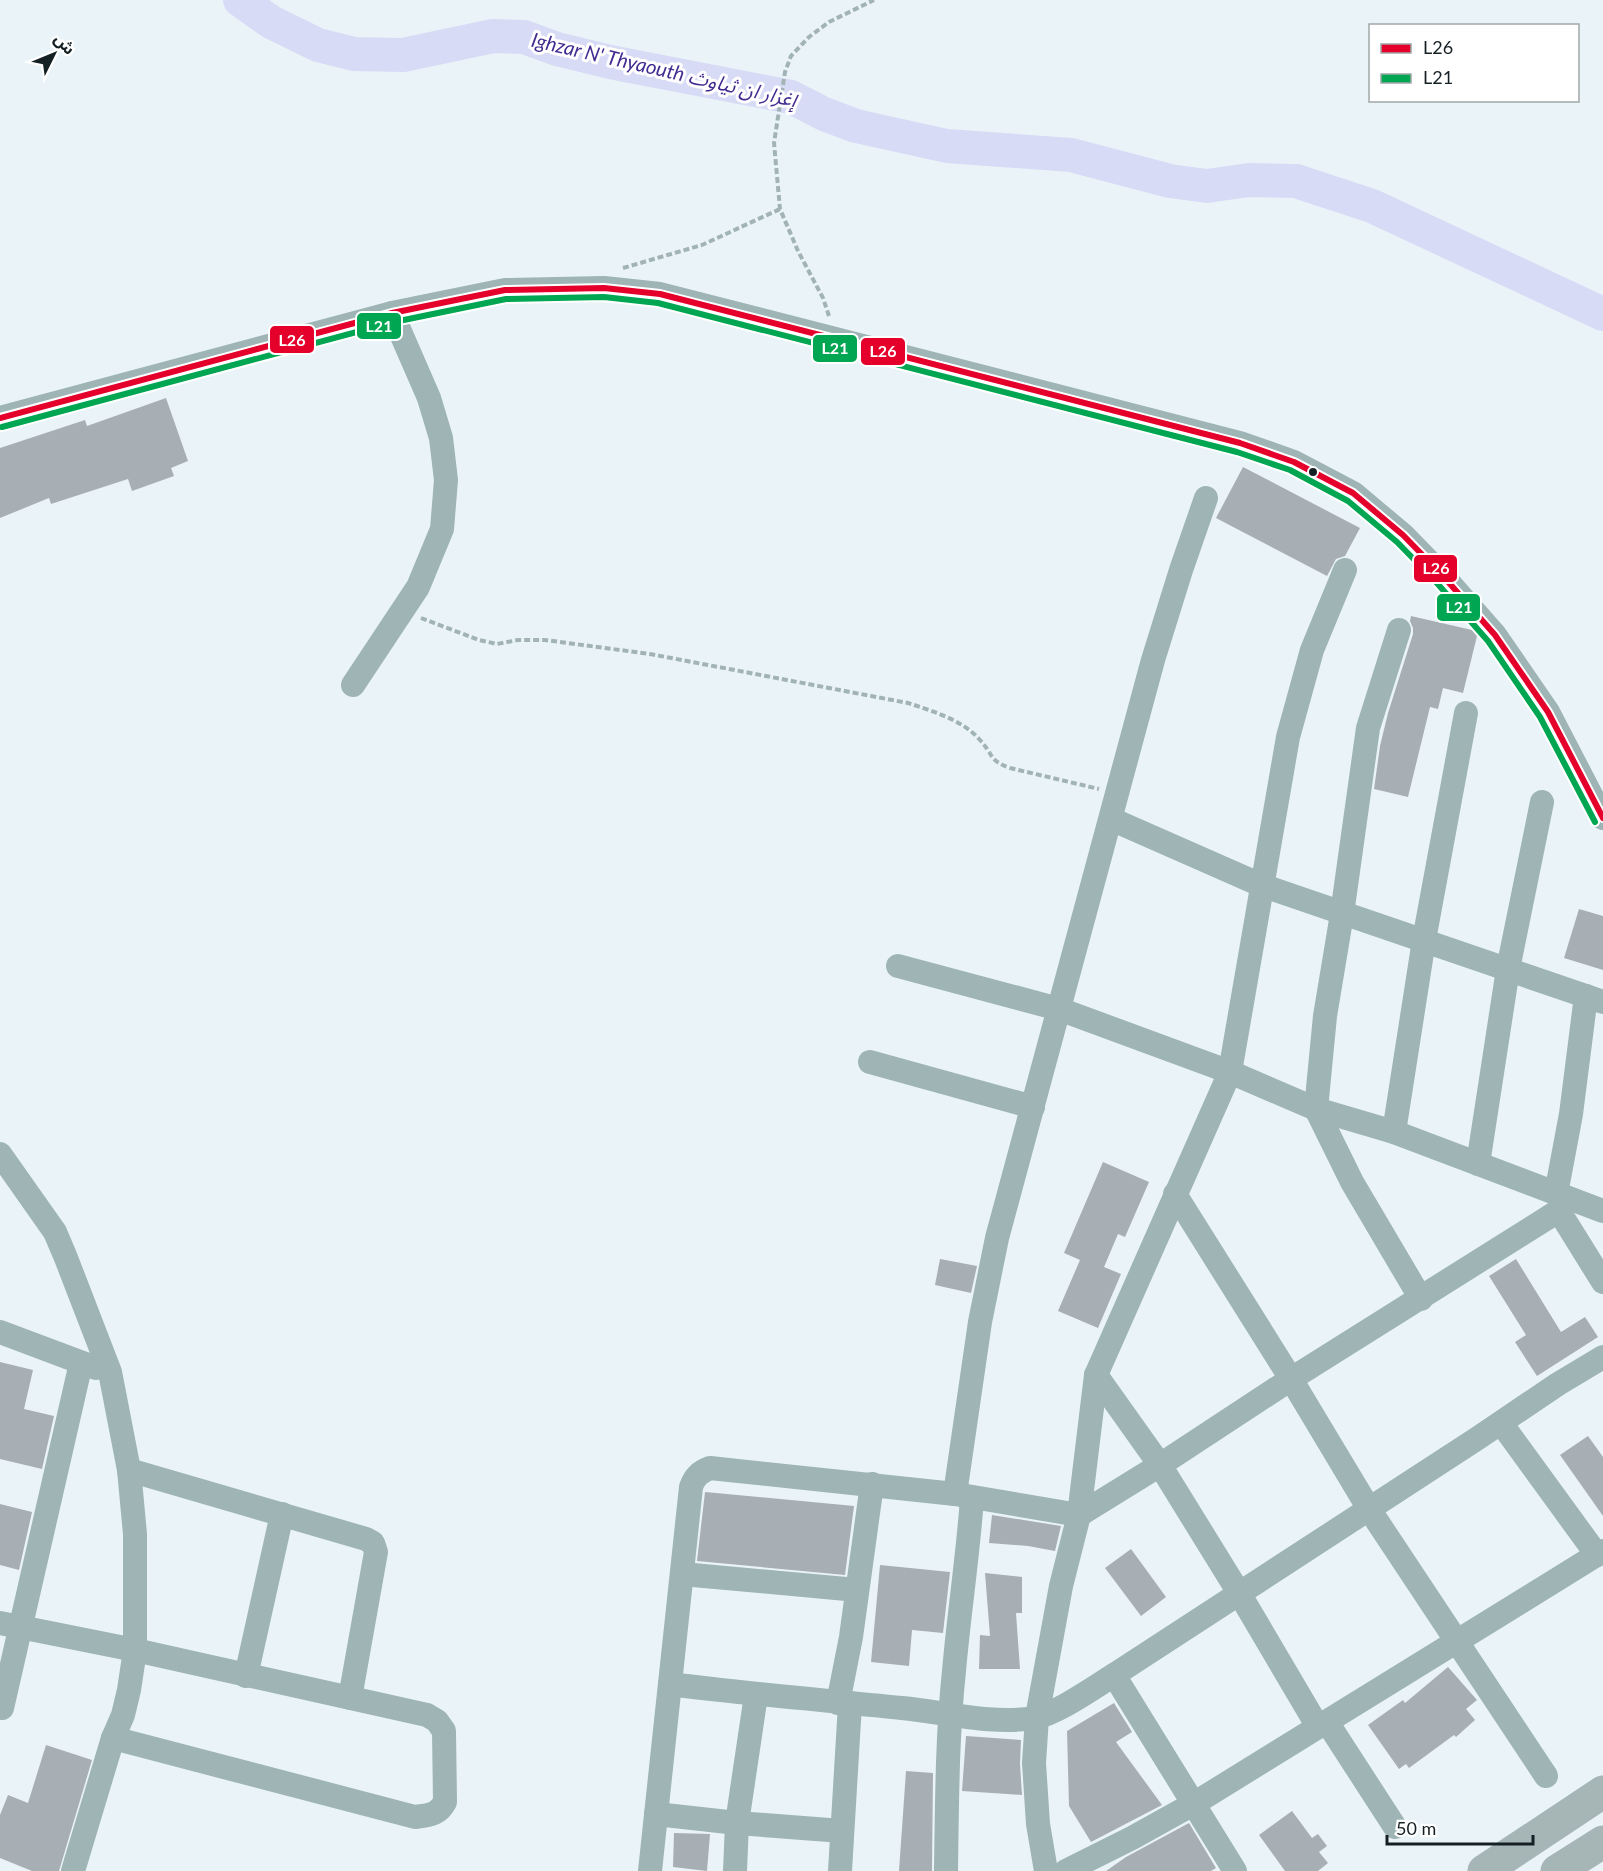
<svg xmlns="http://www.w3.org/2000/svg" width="1603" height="1871" font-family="Lato,'Noto Sans Arabic',sans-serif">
<rect width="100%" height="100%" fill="#eaf4f8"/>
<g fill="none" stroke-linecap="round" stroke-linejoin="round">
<!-- river -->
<path stroke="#d8dbf5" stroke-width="34" d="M240 0 271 22 318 45 354 54 403 55 493 36 524 37 557 49 610 62 791 97 824 114 856 126 947 146 1071 155 1170 181 1207 186 1249 180 1296 181 1372 206 1603 314"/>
</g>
<!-- building -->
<g fill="#a7afb4">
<path d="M166 398 188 461 171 468 174 476 132 491 128 479 51 504 49 498 0 518V448L85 420 87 426Z"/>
<path d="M1243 467 1360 528 1345 556 1336 559 1327 576 1216 518Z"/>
<path d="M1411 616 1472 630 1477 636 1463 693 1443 688 1438 709 1430 707 1408 797 1374 789 1380 746 1388 713 1413 634V628L1410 621Z"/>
<path d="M1579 909 1603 916V970L1564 958Z"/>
<path d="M1103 1162 1149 1182 1125 1237 1118 1234 1104 1267 1121 1274 1098 1328 1058 1311 1080 1260 1064 1253Z"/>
<path d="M940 1259 977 1266 971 1293 935 1285Z"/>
<path d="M1516 1259 1561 1332 1585 1317 1598 1337 1537 1376 1515 1342 1526 1335 1489 1276Z"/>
<path d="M0 1362 33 1370 24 1409 54 1416 42 1469 0 1459Z"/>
<path d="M1588 1436 1603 1457V1516L1560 1455Z"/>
<path d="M705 1492 854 1506 845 1575 697 1561Z"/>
<path d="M0 1504 32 1512 19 1570 0 1565Z"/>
<path d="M992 1515 1061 1526 1055 1551 1028 1546 989 1543Z"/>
<path d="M1131 1549 1166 1597 1141 1616 1105 1568Z"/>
<path d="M880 1565 950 1572 943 1633 912 1630 909 1666 871 1662Z"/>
<path d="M985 1573 1022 1577V1613H1016L1020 1669H979L980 1635 990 1636Z"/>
<path d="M1448 1667 1477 1700 1466 1709 1475 1720 1456 1737 1454 1735 1409 1768 1406 1764 1399 1769 1368 1725 1403 1700 1405 1703Z"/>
<path d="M1114 1703 1132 1732 1116 1742 1162 1805 1091 1842 1069 1806 1067 1731Z"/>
<path d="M966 1736 1021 1740 1020 1764 1022 1795 962 1791Z"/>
<path d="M46 1745 92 1760 59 1871H32L0 1858V1815L8 1795 28 1803Z"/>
<path d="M906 1771 933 1773 932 1871H899Z"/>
<path d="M1292 1811 1312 1838 1318 1834 1327 1846 1319 1852 1328 1863 1318 1871H1285L1259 1835Z"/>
<path d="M1189 1823 1216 1868 1211 1871H1106L1126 1857Z"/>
<path d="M674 1833 710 1834 707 1871 673 1867Z"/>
</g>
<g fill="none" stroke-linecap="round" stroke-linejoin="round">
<!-- path -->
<g stroke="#a2b3b5" stroke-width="4" stroke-dasharray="6 3" stroke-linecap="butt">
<path d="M623 268 702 245 780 209"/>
<path d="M829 316 823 298 798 251 780 209 774 143 785 72 791 56 809 37 829 22 874 0"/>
<path d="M421 618 479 640 497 644 518 640H545L650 654 908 703C932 711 963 720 980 740 994 755 988 760 1010 768L1099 789"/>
</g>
<!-- minor -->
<g stroke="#9eb4b5" stroke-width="24">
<path d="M0 418 392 313 505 290 604 288 660 294 1240 443 1294 462 1353 493 1403 535 1443 576 1495 635 1548 712 1603 818"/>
<path d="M1399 630 1368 728 1342 914 1325 1016 1316 1109 1352 1182 1421 1299"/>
<path d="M353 685 418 587 442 529 446 480 441 438 429 398 392 313"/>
<path d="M1111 819 1261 885 1603 1002"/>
<path d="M898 966 1059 1009 1230 1072 1316 1109 1394 1132 1603 1211"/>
<path d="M870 1062 1033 1107"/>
<path d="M1394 1132 1424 940 1466 713"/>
<path d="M0 1154 55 1232 66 1258 110 1372 129 1470 135 1534V1650L129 1690 123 1715 113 1738 73 1871"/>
<path d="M1478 1164 1508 969 1542 802"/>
<path d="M1175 1194 1291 1379 1369 1509 1546 1776"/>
<path d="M1556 1194 1571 1114 1586 996"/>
<path d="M1564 1197 1560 1210 1562 1216 1603 1282"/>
<path d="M0 1332 96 1368"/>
<path d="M1096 1375 1160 1465 1239 1593 1318 1727"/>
<path d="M1501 1423 1597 1555"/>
<path d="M129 1470 366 1539 373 1543 376 1552 350 1698"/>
<path d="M955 1494 980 1322 997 1238 1153 660 1181 570 1206 498"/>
<path d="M682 1574 857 1590"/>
<path d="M0 1623 135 1650 427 1715 437 1721 444 1731 445 1802C438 1815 429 1815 415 1817L113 1738"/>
<path d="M1114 1675 1235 1871"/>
<path d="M246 1676 282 1514"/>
<path d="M670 1684C747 1694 825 1700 902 1708 945 1712 991 1725 1034 1718 1058 1713 1093 1688 1114 1675L1478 1438 1558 1384 1603 1357"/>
<path d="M838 1703 851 1637 872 1484"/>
<path d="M2 1708 81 1363"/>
<path d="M1327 1722 1395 1827"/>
<path d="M656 1814 737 1823 842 1831"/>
<path d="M650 1871 691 1487C695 1476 700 1472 710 1468L955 1494 1079 1515 1160 1465 1291 1379 1560 1210"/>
<path d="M735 1871 737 1823 756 1695"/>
<path d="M840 1871 850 1704"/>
<path d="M946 1871C947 1805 947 1737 954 1671 959 1613 968 1556 972 1498"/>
<path d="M1046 1871 1038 1824 1034 1763 1037 1717 1061 1586 1079 1515 1096 1375 1230 1072 1288 737 1312 650 1345 570"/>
<path d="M1066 1871 1132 1838 1195 1803 1603 1551"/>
</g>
<!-- highway -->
<g stroke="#a6b6b7" stroke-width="33">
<path d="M1484 1871 1603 1792"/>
<path d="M1557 1871 1603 1842"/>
</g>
<defs>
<path id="bus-1" d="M0 418 392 313 505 290 604 288 660 294 1240 443 1294 462 1353 493 1403 535 1443 576 1495 635 1548 712 1603 818"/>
<path id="bus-2" d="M2 427 394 322 506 299 604 297 658 303 1237 452 1290 470 1348 501 1397 542 1436 582 1488 641 1540 717 1595 822"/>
</defs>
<!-- bus-1 casing -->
<use href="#bus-1" stroke="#fff" stroke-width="10"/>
<!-- bus-2 casing -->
<use href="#bus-2" stroke="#fff" stroke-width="10"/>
<!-- bus-1 -->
<use href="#bus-1" stroke="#e4002b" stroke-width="6"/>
<!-- bus-2 -->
<use href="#bus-2" stroke="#00a651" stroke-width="6"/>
</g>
<!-- markers -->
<circle fill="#152025" stroke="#fff" stroke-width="2" cx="1313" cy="472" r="5"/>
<g text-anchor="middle" stroke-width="6" stroke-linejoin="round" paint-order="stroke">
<!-- water labels -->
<g font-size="20" font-style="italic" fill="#432c90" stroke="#fff">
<text transform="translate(664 70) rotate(13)" y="7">Ighzar N' Thyaouth إغزار ان ثياوث</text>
</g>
</g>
<g stroke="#fff" stroke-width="2">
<rect x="356" y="312" width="46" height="28" rx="6" fill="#00a651"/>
<rect x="269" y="325" width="46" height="29" rx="6" fill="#e4002b"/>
<rect x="812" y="334" width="46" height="29" rx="6" fill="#00a651"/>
<rect x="860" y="337" width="46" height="29" rx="6" fill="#e4002b"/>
<rect x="1413" y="554" width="45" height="29" rx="6" fill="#e4002b"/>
<rect x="1436" y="593" width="45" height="29" rx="6" fill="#00a651"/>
</g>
<g font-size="16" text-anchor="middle" font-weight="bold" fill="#fff">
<text x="379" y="332">L21</text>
<text x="292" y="346">L26</text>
<text x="835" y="354">L21</text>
<text x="883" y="357">L26</text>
<text x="1436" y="574">L26</text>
<text x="1459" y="613">L21</text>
</g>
<!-- legend -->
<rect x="1369" y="24" width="210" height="78" fill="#ffffff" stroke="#a1a6a8" stroke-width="1.5"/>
<rect x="1381" y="44" width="30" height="9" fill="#e4002b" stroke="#a1a6a8" stroke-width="1.5"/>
<text x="1423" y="54" font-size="18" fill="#152025">L26</text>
<rect x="1381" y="74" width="30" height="9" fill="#00a651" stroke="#a1a6a8" stroke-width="1.5"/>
<text x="1423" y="84" font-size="18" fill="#152025">L21</text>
<!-- north arrow -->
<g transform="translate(54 54) rotate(47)" stroke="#ffffff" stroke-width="4.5" paint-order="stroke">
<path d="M0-4.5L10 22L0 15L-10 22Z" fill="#152025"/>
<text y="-9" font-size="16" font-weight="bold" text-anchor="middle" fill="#152025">ش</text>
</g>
<!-- scale -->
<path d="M1387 1835v9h146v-9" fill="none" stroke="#152025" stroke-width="3"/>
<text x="1396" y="1835" font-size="18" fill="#152025" stroke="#ffffff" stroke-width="4.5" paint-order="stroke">50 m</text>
</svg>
